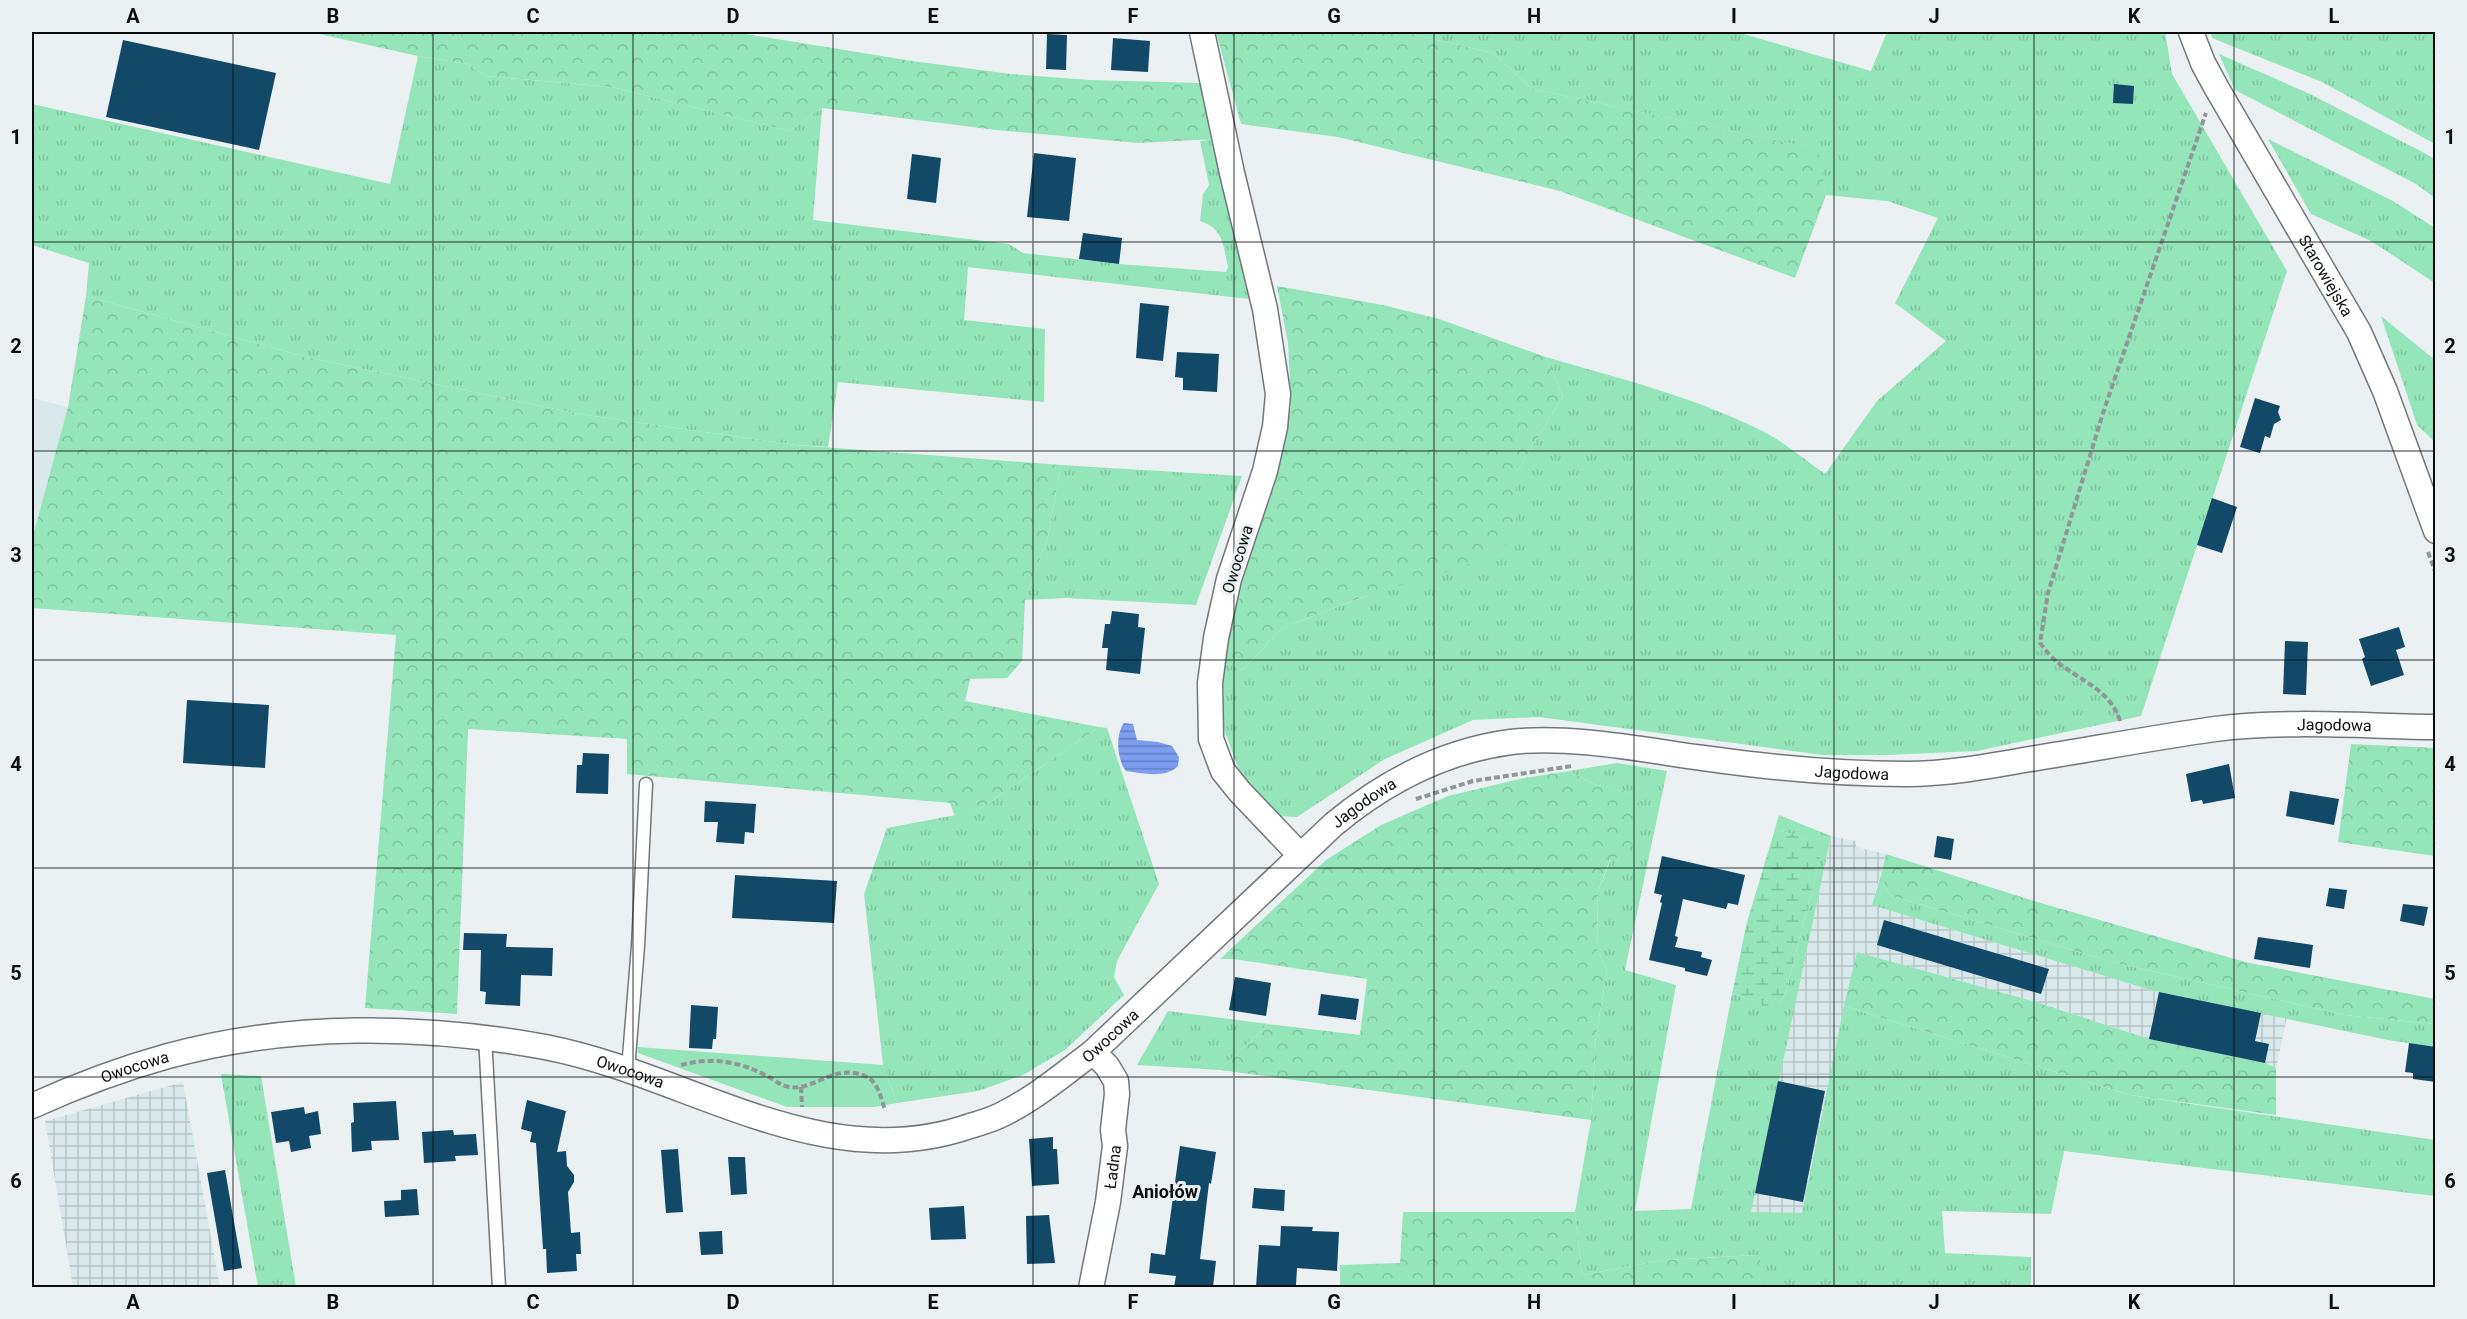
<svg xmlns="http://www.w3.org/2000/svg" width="2467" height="1319" font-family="Roboto,sans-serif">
<defs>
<pattern id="industrial-grid" width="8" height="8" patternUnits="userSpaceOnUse" patternTransform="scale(1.5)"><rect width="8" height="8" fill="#d8e8eb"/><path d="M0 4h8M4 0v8" fill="none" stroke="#b8c6c8"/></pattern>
<pattern id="grass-tufts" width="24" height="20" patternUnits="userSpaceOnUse" patternTransform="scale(1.5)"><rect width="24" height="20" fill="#95e5ba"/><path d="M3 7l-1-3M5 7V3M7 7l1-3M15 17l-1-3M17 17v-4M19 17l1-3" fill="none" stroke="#7fc39f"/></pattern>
<pattern id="forest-crowns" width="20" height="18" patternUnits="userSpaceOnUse" patternTransform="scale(1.5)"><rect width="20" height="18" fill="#95e5ba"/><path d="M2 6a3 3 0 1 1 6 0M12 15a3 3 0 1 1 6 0" fill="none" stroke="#7fc39f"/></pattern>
<pattern id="wetland-marsh" width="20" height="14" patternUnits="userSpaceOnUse" patternTransform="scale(1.5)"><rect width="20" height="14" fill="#95e5ba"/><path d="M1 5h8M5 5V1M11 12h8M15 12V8" fill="none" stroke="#7fc39f"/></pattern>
<pattern id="water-rules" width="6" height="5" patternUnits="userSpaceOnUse" patternTransform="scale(1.5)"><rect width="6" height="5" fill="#7c9ef1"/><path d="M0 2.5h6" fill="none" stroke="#647fc2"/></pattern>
</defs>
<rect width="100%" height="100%" fill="#ebf1f3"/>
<!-- built -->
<path fill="#d8e8eb" d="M32 398 68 407 32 539Z"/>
<!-- industrial -->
<g fill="url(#industrial-grid)">
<path d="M1831 836 1856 841V847L1886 854 1872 905 2154 991 2287 1018 2276 1068 2264 1063 2149 1039 2036 1002 1857 952 1802 1214 1750 1212Z"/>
<path d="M183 1082 220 1287H73L45 1121Z"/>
</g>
<!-- grass -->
<g fill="url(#grass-tufts)">
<path d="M1403 32H1737L1871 71 1887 32H2165L2172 74 2287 271 2141 716 1977 751 1888 755H1823L1539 717 1473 720 1385 759 1297 817 1278 816 1240 773 1223 726 1224 663 1243 670 1282 628 1516 539V473L1563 396 1546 357C1618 378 1702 399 1768 434 1788 445 1806 461 1825 474L1877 401 1946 341 1895 303 1938 218 1887 201 1826 195 1817 149 1532 89 1493 53Z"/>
<path d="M2211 32H2435V144L2322 82 2212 38Z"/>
<path d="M2219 54 2310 94 2430 156 2435 160V198L2416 184 2235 90Z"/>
<path d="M418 56 468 64 485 76 612 87 790 131 822 108 813 220 1009 244 1023 253 1119 264 1226 272 1228 267C1223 245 1224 229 1200 221L1203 194 1209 185 1200 141 1216 139 1249 299 968 267 964 320 1045 329 1044 402 838 382 828 447 796 445 579 414 306 357 86 296 89 263 32 245V104L390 184Z"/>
<path d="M2268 139 2393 201 2435 228V283L2371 241 2311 214Z"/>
<path d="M2381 316 2435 360V442L2417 425Z"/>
<path d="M1061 465 1242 476 1196 605 1066 598 1025 600 1048 537Z"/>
<path d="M1099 727 1107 728 1159 884 1117 961 1114 977 1124 995 1065 1050 1023 1075 978 1091 897 1103 883 1065 864 894 887 828 977 811Z"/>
<path d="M1617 763 1667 771 1625 970 1676 985 1635 1211 1691 1209 1732 994 1760 1002 1780 1004 1786 992 1820 858 1817 847 1799 836 1775 829 1779 815 1831 836 1751 1212 1802 1213 1844 1006 2130 1095 2435 1140V1196L2064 1151 2051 1214 1942 1211 1945 1253 2031 1257V1287H1769L1757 1255 1664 1260 1582 1275 1575 1212 1591 1120 1596 1036 1607 971 1597 948 1598 891 1637 795 1594 784 1569 771Z"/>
<path d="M1881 875 1889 895 2112 962 2345 1015 2435 1024V1047L2388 1040 2154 991 1872 905Z"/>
<path d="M1168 1011 1268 1024 1220 1070 1137 1065Z"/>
<path d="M221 1074 261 1076 296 1287H258Z"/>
</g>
<!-- forest -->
<g fill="url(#forest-crowns)">
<path d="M310 32H734L912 61 1011 74 1090 80 1200 83 1216 139 1138 143 996 130 822 108 790 131 612 87 485 76 468 64 418 56Z"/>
<path d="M1216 32H1403L1493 53 1532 89 1818 149 1826 195 1795 278 1560 191 1338 137 1241 124Z"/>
<path d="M1277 286 1383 305 1439 319 1546 357 1563 396 1516 473V539L1465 566 1363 597 1282 628 1243 670 1224 663 1244 566 1279 459 1291 407 1288 343Z"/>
<path d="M86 296 306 357 579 414 796 445 1061 465 1048 537 1025 600 1022 661 1007 678 970 679 965 701 1099 727 977 811 955 816 950 803 627 774V739L468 729 457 1014 365 1008 396 635 32 608V539L68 407Z"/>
<path d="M2351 744 2435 748V856L2338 842Z"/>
<path d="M1569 771 1594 784 1638 795 1640 814 1629 852 1610 860 1598 891 1597 948 1607 971 1596 1036 1591 1120 1220 1070 1268 1024 1360 1035 1367 979 1233 959H1220L1326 860 1381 825 1448 796 1524 778Z"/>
<path d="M1886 854 2034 901 2245 962 2435 999V1024L2345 1015 2112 962 1889 895 1881 875Z"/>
<path d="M1857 952 2036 1002 2149 1039 2265 1063 2276 1068V1115L2130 1095 1844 1006Z"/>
<path d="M1403 1212H1575L1582 1275 1664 1260 1758 1255 1769 1287H1340V1265L1400 1263Z"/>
</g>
<!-- wetland -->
<path fill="url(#wetland-marsh)" d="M1775 829 1799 836 1818 847 1820 858 1786 992 1780 1004 1768 1015 1760 1002 1732 994 1747 922Z"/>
<!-- park -->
<path fill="#95e5ba" d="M638 1047 883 1065 897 1103 874 1107H787L638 1053Z"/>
<!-- water -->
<path fill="url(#water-rules)" d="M1124 723 1133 724 1137 740 1158 742 1172 746 1179 757 1178 766C1165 779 1142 773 1126 771 1117 760 1115 735 1124 723Z"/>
<!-- building -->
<g fill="#124868">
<path d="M1047 34 1067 35 1066 70 1046 69Z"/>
<path d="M1113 38 1150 41 1148 72 1111 70Z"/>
<path d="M123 40 276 73 259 150 106 117Z"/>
<path d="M2114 84 2134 86 2133 104 2113 103Z"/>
<path d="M1034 153 1076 158 1069 221 1027 217Z"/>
<path d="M912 154 941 158 936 203 907 199Z"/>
<path d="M1083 233 1122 238 1119 264 1079 259Z"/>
<path d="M1140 303 1169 306 1163 361 1136 358Z"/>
<path d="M1177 352 1219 354 1217 392 1183 390V378L1175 377Z"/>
<path d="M2255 398 2280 406 2278 412 2281 420 2274 424 2270 438 2265 436 2260 453 2240 447Z"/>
<path d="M2212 498 2237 507 2222 553 2197 545Z"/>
<path d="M1112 611 1139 614 1138 627 1145 628 1140 674 1106 670 1108 648H1102L1105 624H1110Z"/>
<path d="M2399 627 2405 647 2396 650 2404 675 2371 686 2362 659 2365 657 2359 639Z"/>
<path d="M2285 641 2308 642 2306 695 2283 694Z"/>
<path d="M187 700 269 705 265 768 183 763Z"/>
<path d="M583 753 609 754 608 794 576 793 577 765H582Z"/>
<path d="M2229 764 2235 798 2203 804 2202 800 2191 802 2186 774Z"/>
<path d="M2290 791 2339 799 2334 825 2286 816Z"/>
<path d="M705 801 756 804 754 833 745 832 744 844 716 842 718 822H704Z"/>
<path d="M1937 836 1954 839 1951 860 1934 857Z"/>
<path d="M1662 856 1745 875 1738 905 1728 903 1726 909 1683 899 1675 936 1678 937 1675 947 1702 952 1701 957 1712 960 1707 976 1685 971V968L1649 960 1662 903 1660 902 1662 895 1654 893Z"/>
<path d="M735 875 837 881 834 923 732 918Z"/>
<path d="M2329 888 2347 890 2344 909 2326 906Z"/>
<path d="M2403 904 2428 907 2424 926 2400 921Z"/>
<path d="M1884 920 2049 969 2041 994 1877 945Z"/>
<path d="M464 933 507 934 506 947 553 948 552 976 521 975 520 1006 485 1004 486 992 480 991 481 950H463Z"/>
<path d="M2258 937 2313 945 2310 968 2254 959Z"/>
<path d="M1235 977 1271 983 1266 1016 1229 1010Z"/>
<path d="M2159 992 2261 1013 2255 1041 2269 1044 2265 1063 2149 1039Z"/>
<path d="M1321 994 1359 999 1356 1020 1318 1015Z"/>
<path d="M691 1005 718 1007 716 1039H713L712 1049 689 1048Z"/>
<path d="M2409 1043 2436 1047V1082L2413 1079V1073L2405 1072Z"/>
<path d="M1778 1081 1825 1091 1803 1202 1755 1193Z"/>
<path d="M527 1100 566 1111 557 1152 566 1151 567 1166 574 1175V1182L568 1192 571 1233 580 1232 581 1254H576L577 1271 547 1273 546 1249H543L536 1143 530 1142 532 1132 521 1129Z"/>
<path d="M396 1101 399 1140 371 1141 372 1150 352 1152 351 1123 354 1122 353 1103Z"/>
<path d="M304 1107 305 1114 318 1111 321 1134 309 1136 311 1148 291 1152 289 1141 276 1143 271 1112Z"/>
<path d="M453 1130 454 1135 476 1134 478 1155 455 1156 456 1161 424 1163 422 1132Z"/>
<path d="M1053 1137V1149H1057L1059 1184 1032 1186 1029 1139Z"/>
<path d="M1180 1146 1216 1152 1211 1184 1209 1183 1200 1259 1216 1261 1213 1287H1174L1176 1276 1149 1273 1151 1253 1165 1255Z"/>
<path d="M678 1149 683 1212 666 1213 661 1150Z"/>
<path d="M728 1157H745L747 1194 731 1195Z"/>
<path d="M225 1170 242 1268 224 1271 207 1173Z"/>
<path d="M1254 1188 1285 1190 1284 1211 1252 1208Z"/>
<path d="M417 1189 419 1215 385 1217 384 1201 401 1200V1190Z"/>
<path d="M964 1206 966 1239 931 1240 929 1208Z"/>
<path d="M1049 1215 1055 1263 1027 1264 1026 1216Z"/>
<path d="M1281 1226 1313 1227 1312 1231 1339 1232 1337 1271 1297 1268 1296 1285H1291V1287H1256L1259 1245 1280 1246Z"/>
<path d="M722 1231 723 1254 701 1255 699 1232Z"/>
</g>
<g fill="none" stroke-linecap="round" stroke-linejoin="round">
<defs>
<g id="service">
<path d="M485 1037 499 1288"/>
<path d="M628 1070 638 946 646 784"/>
</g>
<g id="minor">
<path d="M1202 32 1232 173 1265 309 1278 394 1275 427 1265 471 1229 579 1216 638 1210 683 1211 739 1223 771 1240 792 1300 855"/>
<path id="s1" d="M2191 32 2203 63 2216 87 2359 332 2385 391 2436 531"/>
<path id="s2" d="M32 1106C76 1086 121 1069 168 1056 289 1023 421 1024 545 1047 687 1074 821 1178 970 1126 980 1123 991 1120 1001 1115 1034 1099 1064 1074 1093 1052L1334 824C1386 781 1443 751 1511 742 1570 735 1644 750 1703 758 1773 768 1836 774 1906 774 1946 774 1985 767 2024 760 2088 750 2151 738 2215 729 2287 720 2363 726 2436 727"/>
<path id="s3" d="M1091 1288 1108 1202 1115 1146 1113 1130 1117 1094 1116 1081 1107 1066 1093 1052"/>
</g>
</defs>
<!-- service casing -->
<use href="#service" stroke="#727879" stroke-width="15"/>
<!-- minor casing -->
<use href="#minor" stroke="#727879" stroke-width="27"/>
<!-- path -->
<g stroke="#919697" stroke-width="4" stroke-dasharray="6 3" stroke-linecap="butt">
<path d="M2428 552 2436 574"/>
<path d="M2120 721C2111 690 2079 680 2056 661 2050 656 2045 649 2040 643L2048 593 2103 413 2206 113"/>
<path d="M1416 799 1473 781 1572 766"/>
<path d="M681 1065C709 1057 739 1061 765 1075 774 1079 780 1086 790 1087 815 1091 833 1063 865 1076 878 1081 881 1098 885 1110"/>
<path d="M801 1087 802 1107"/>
</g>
<!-- service -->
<use href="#service" stroke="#fff" stroke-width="12"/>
<!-- minor -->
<use href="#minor" stroke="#fff" stroke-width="24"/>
</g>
<!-- grid -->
<path fill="none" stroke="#0a0d0d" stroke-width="1.5" stroke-opacity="0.55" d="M233 32V1288M433 32V1288M633 32V1288M833 32V1288M1033 32V1288M1234 32V1288M1434 32V1288M1634 32V1288M1834 32V1288M2034 32V1288M2234 32V1288M32 242H2436M32 451H2436M32 660H2436M32 868H2436M32 1077H2436"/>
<g text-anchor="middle" stroke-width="6" stroke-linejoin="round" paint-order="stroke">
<!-- street labels -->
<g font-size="16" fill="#0a0d0d" stroke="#ebf1f3">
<text dy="6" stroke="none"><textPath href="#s1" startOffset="279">Starowiejska</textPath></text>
<text transform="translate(1237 559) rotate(-73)" y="6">Owocowa</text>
<text dy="6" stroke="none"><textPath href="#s2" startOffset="2469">Jagodowa</textPath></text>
<text dy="6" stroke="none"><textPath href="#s2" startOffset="1983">Jagodowa</textPath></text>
<text dy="6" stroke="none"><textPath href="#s2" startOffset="1479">Jagodowa</textPath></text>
<text dy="6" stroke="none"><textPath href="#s2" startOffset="1134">Owocowa</textPath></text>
<text dy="6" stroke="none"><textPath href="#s2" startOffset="110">Owocowa</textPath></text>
<text dy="6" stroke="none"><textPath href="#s2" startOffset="614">Owocowa</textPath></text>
<text dy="6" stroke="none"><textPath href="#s3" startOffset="123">Ładna</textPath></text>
</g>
<!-- neighbourhood labels -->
<g font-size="18" font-weight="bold" fill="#0a0d0d" stroke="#ebf1f3">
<text x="1165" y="1198">Aniołów</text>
</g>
</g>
<!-- border -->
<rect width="2467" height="1319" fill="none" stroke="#ebf1f3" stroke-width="66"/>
<rect x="33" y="33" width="2401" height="1253" fill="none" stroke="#0a0d0d" stroke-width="2"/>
<g font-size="20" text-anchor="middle" font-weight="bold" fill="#0a0d0d">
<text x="133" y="23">A</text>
<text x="333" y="23">B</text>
<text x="533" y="23">C</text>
<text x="733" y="23">D</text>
<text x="933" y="23">E</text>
<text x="1133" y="23">F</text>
<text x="1334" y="23">G</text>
<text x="1534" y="23">H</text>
<text x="1734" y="23">I</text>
<text x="1934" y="23">J</text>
<text x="2134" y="23">K</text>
<text x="2334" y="23">L</text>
<text x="16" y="144">1</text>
<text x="2450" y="144">1</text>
<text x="16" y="353">2</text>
<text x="2450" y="353">2</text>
<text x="16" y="562">3</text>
<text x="2450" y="562">3</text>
<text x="16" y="771">4</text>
<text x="2450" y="771">4</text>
<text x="16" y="980">5</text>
<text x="2450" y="980">5</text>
<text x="16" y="1188">6</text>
<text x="2450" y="1188">6</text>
<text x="133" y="1309">A</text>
<text x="333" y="1309">B</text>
<text x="533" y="1309">C</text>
<text x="733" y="1309">D</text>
<text x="933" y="1309">E</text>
<text x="1133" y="1309">F</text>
<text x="1334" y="1309">G</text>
<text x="1534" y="1309">H</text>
<text x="1734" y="1309">I</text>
<text x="1934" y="1309">J</text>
<text x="2134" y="1309">K</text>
<text x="2334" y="1309">L</text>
</g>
</svg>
